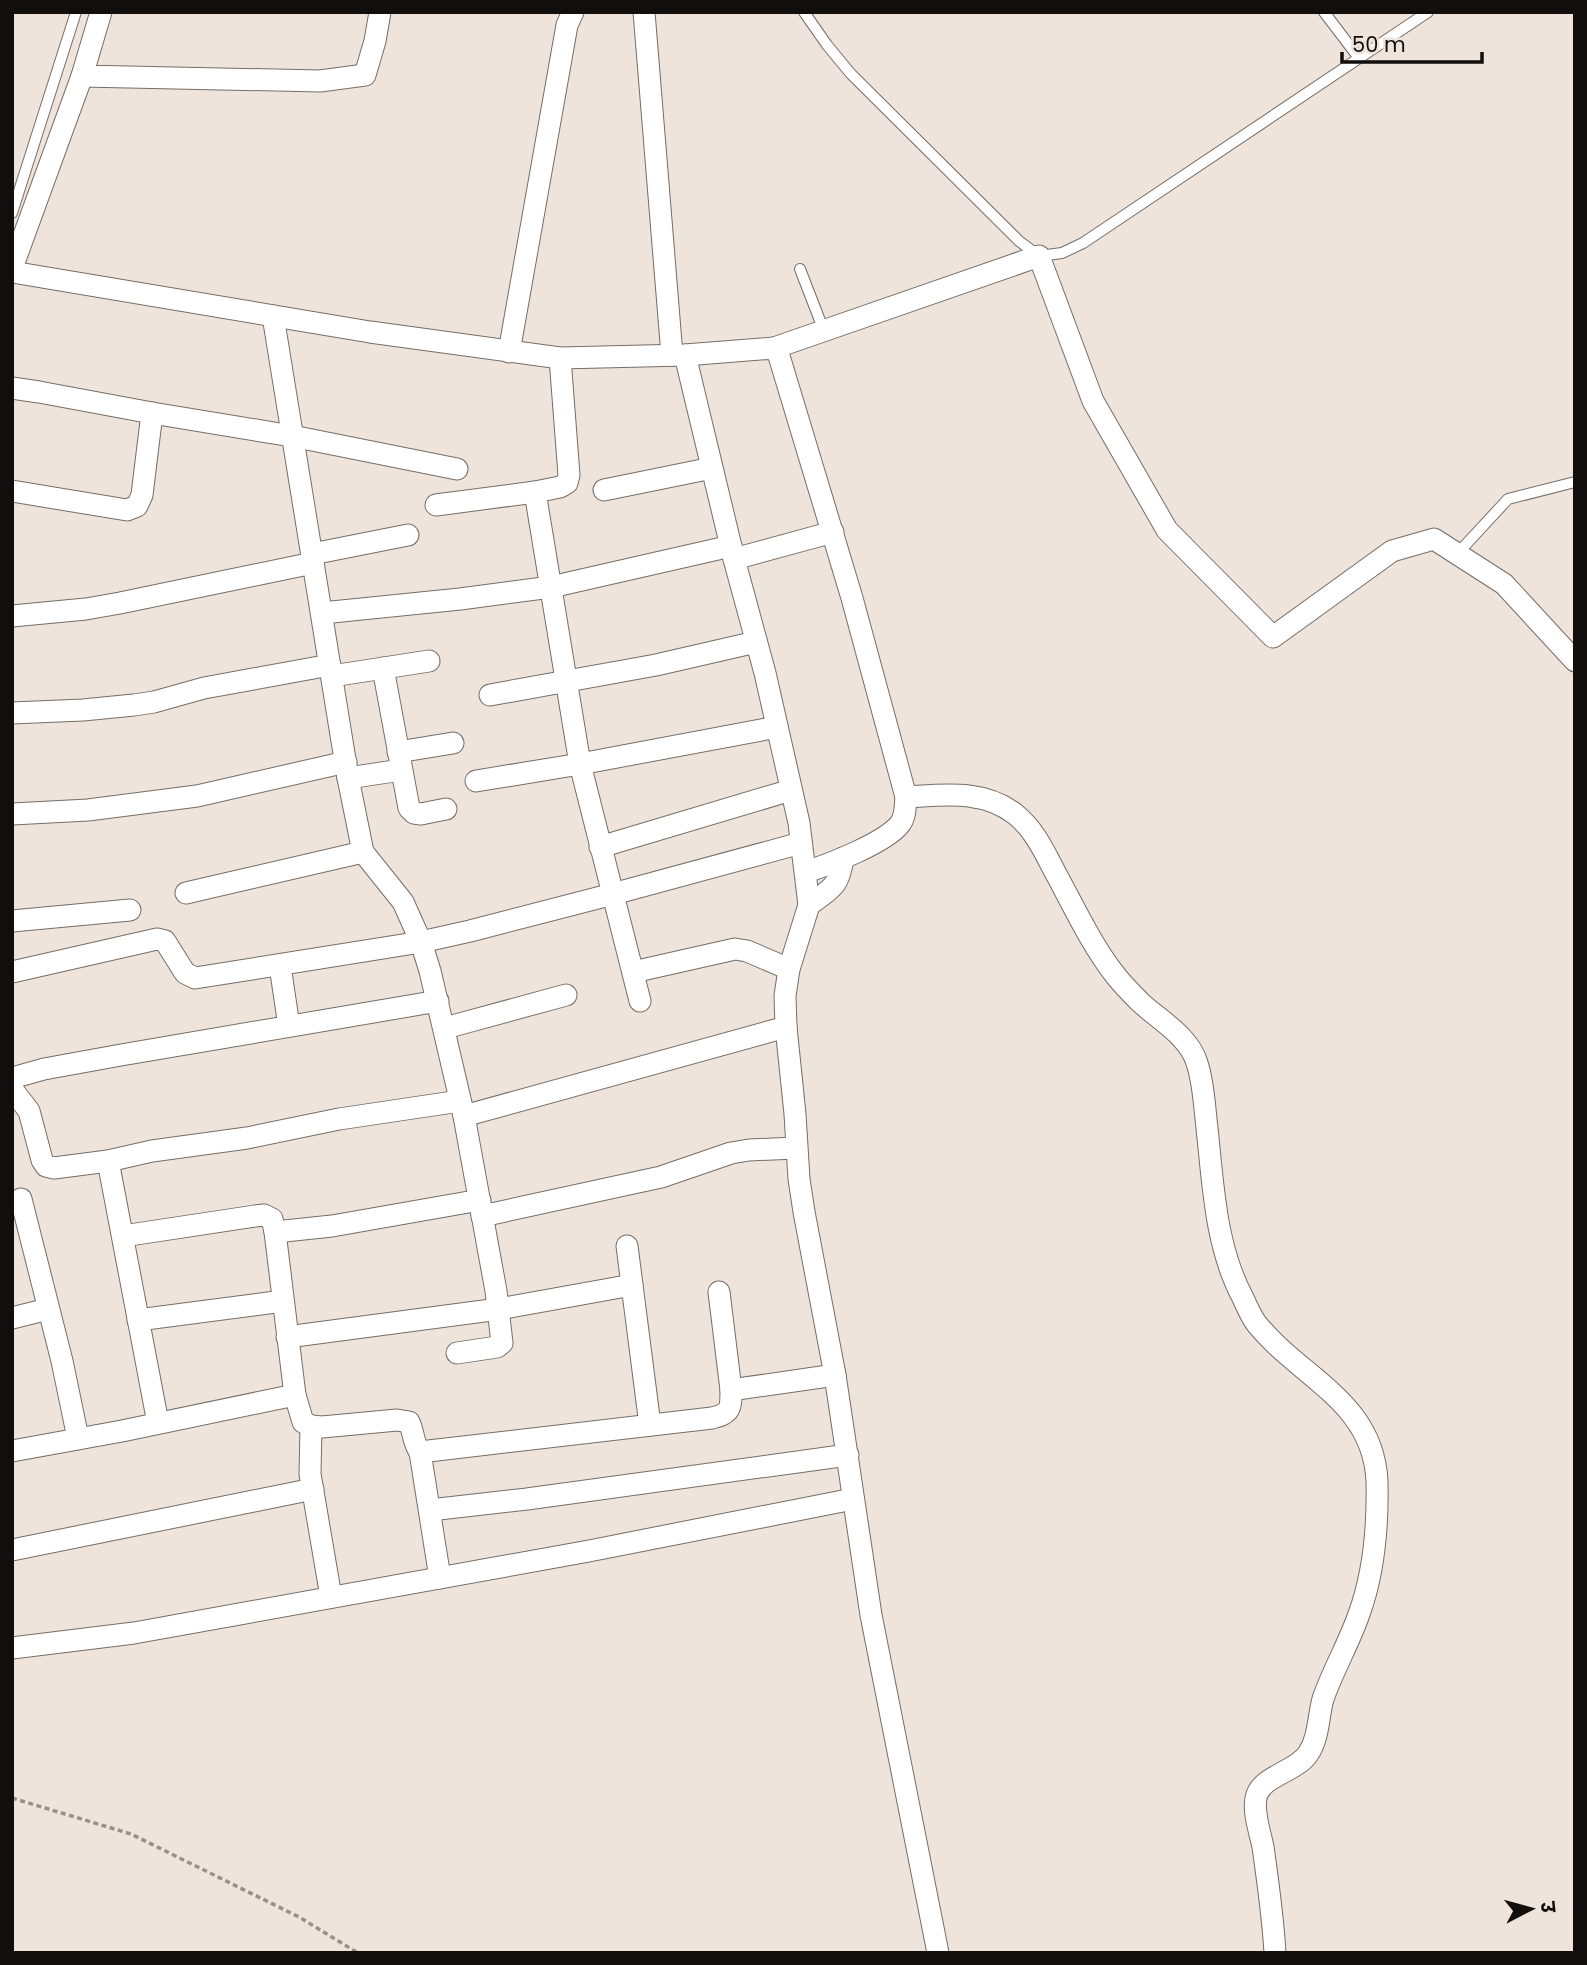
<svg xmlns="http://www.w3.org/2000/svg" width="1587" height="1965" font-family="Poppins,'Noto Sans Devanagari',sans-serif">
<rect width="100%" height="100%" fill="#eee4dc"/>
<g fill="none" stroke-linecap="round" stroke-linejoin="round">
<defs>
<g id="service">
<path d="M804 12 827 45 851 74 1019 241 1039 256 1062 253 1083 243 1428 12"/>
<path d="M1324 12 1359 58"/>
<path d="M12 213 76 12"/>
<path d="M800 269 824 331"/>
<path d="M1457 554 1508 499 1575 482"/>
</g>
<g id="minor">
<path d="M101 12 82 76 320 81 365 75 375 41 380 12"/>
<path d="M644 12 672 355"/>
<path d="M12 268 82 76"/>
<path d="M12 272 370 332 560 358 685 355 774 348 779 356 852 598 906 797C905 806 906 816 900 824 885 843 830 864 806 872"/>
<path d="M273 316 348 778 363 852 403 902 421 942 430 971 464 1116 496 1291 502 1343 497 1347 457 1353"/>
<path d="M774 348 1039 256 1093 401 1167 530 1273 637 1392 551 1434 539 1504 584 1575 661"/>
<path d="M509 352 567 25 573 12"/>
<path d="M685 355 734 559 765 673 799 823 809 905 789 969 785 996 786 1027 795 1114 799 1179 804 1212 835 1375 871 1615 938 1953"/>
<path d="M12 388 39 392 152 413 292 436 457 469"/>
<path d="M604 490 712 468"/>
<path d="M12 491 127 510 137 506 142 495 152 413"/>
<path d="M535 492 580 764 640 1001"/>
<path d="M436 505 535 492 560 487 567 483 569 475 560 358"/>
<path d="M312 554 408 535"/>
<path d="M734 559 833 532"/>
<path d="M322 613 460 599 551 587 731 546"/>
<path d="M12 616 86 609 120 603 313 563"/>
<path d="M383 668 409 808 414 813 421 814 446 809"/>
<path d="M332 676 429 661"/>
<path d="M490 695 656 665 756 642"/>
<path d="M12 713 83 710 134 705 154 702 204 688 330 665"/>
<path d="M398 752 453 743"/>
<path d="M348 778 401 770"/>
<path d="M476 781 580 764 777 727"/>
<path d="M906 797C943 795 983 789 1015 814 1034 829 1044 851 1055 872 1073 905 1092 946 1116 976 1123 985 1132 994 1140 1002 1159 1020 1189 1036 1197 1063 1203 1081 1204 1100 1206 1119 1213 1179 1214 1244 1243 1298 1247 1307 1251 1316 1256 1323 1301 1379 1373 1401 1377 1481 1378 1525 1374 1573 1359 1614 1349 1643 1333 1670 1323 1699 1318 1717 1319 1738 1308 1754 1296 1772 1260 1776 1256 1798 1253 1813 1260 1832 1263 1847 1268 1882 1273 1917 1275 1953"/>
<path d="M12 814 88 810 197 796 346 762"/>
<path d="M600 847 791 790"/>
<path d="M186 893 363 852"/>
<path d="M809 905C832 888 839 887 843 858"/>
<path d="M12 921 130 910"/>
<path d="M280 966 289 1026"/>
<path d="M12 972 157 939 165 941 185 973 195 978 421 942 470 931 613 894 801 843"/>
<path d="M633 972 735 949 747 951 789 969"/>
<path d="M445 1028 566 995"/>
<path d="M12 1078 44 1069 121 1055 438 1001"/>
<path d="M12 1089 29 1111 42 1160 46 1166 54 1168 108 1161 152 1151 247 1138 339 1119 460 1101"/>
<path d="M464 1116 786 1027"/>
<path d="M108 1161 158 1423"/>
<path d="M21 1199 62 1361 78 1438"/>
<path d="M482 1216 661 1177 731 1153 749 1150 796 1148"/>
<path d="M275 1232 332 1226 480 1200"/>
<path d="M123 1236 255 1216 264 1215 272 1219 275 1232 295 1395 303 1422 311 1426 322 1427 397 1420 409 1422C414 1432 413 1444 420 1452L712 1418C731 1413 731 1409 731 1390L719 1292"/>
<path d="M627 1246 650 1425"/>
<path d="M12 1318 48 1309"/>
<path d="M138 1320 283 1301"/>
<path d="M287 1337 499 1309 632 1285"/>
<path d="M731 1390 835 1375"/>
<path d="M311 1426 310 1474 331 1597"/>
<path d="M12 1451 122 1431 295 1395"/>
<path d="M420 1452 440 1578"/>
<path d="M430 1510 527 1499 848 1455"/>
<path d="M12 1550 313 1489"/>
<path d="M12 1648 134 1633 589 1551 853 1499"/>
</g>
</defs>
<!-- service casing -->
<use href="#service" stroke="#766d66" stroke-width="12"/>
<!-- minor casing -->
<use href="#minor" stroke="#766d66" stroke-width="23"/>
<!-- path -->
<path stroke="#98908a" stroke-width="3.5" stroke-dasharray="5 3.5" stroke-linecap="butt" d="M12 1798 131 1834 299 1917 358 1953"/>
<!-- service -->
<use href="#service" stroke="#fff" stroke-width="10"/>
<!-- minor -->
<use href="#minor" stroke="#fff" stroke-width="21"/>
</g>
<!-- border -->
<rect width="1587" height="1965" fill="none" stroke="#110e0b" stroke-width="28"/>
<!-- north arrow -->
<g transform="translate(1531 1909) rotate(84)" stroke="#eee4dc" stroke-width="5" paint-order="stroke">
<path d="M0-5L12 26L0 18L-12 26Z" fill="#110e0b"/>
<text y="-10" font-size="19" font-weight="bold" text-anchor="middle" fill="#110e0b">उ</text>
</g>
<!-- scale -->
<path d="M1342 52v10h140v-10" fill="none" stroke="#110e0b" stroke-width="3.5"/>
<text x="1352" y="52" font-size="21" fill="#110e0b" stroke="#eee4dc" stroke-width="5" paint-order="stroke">50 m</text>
</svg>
